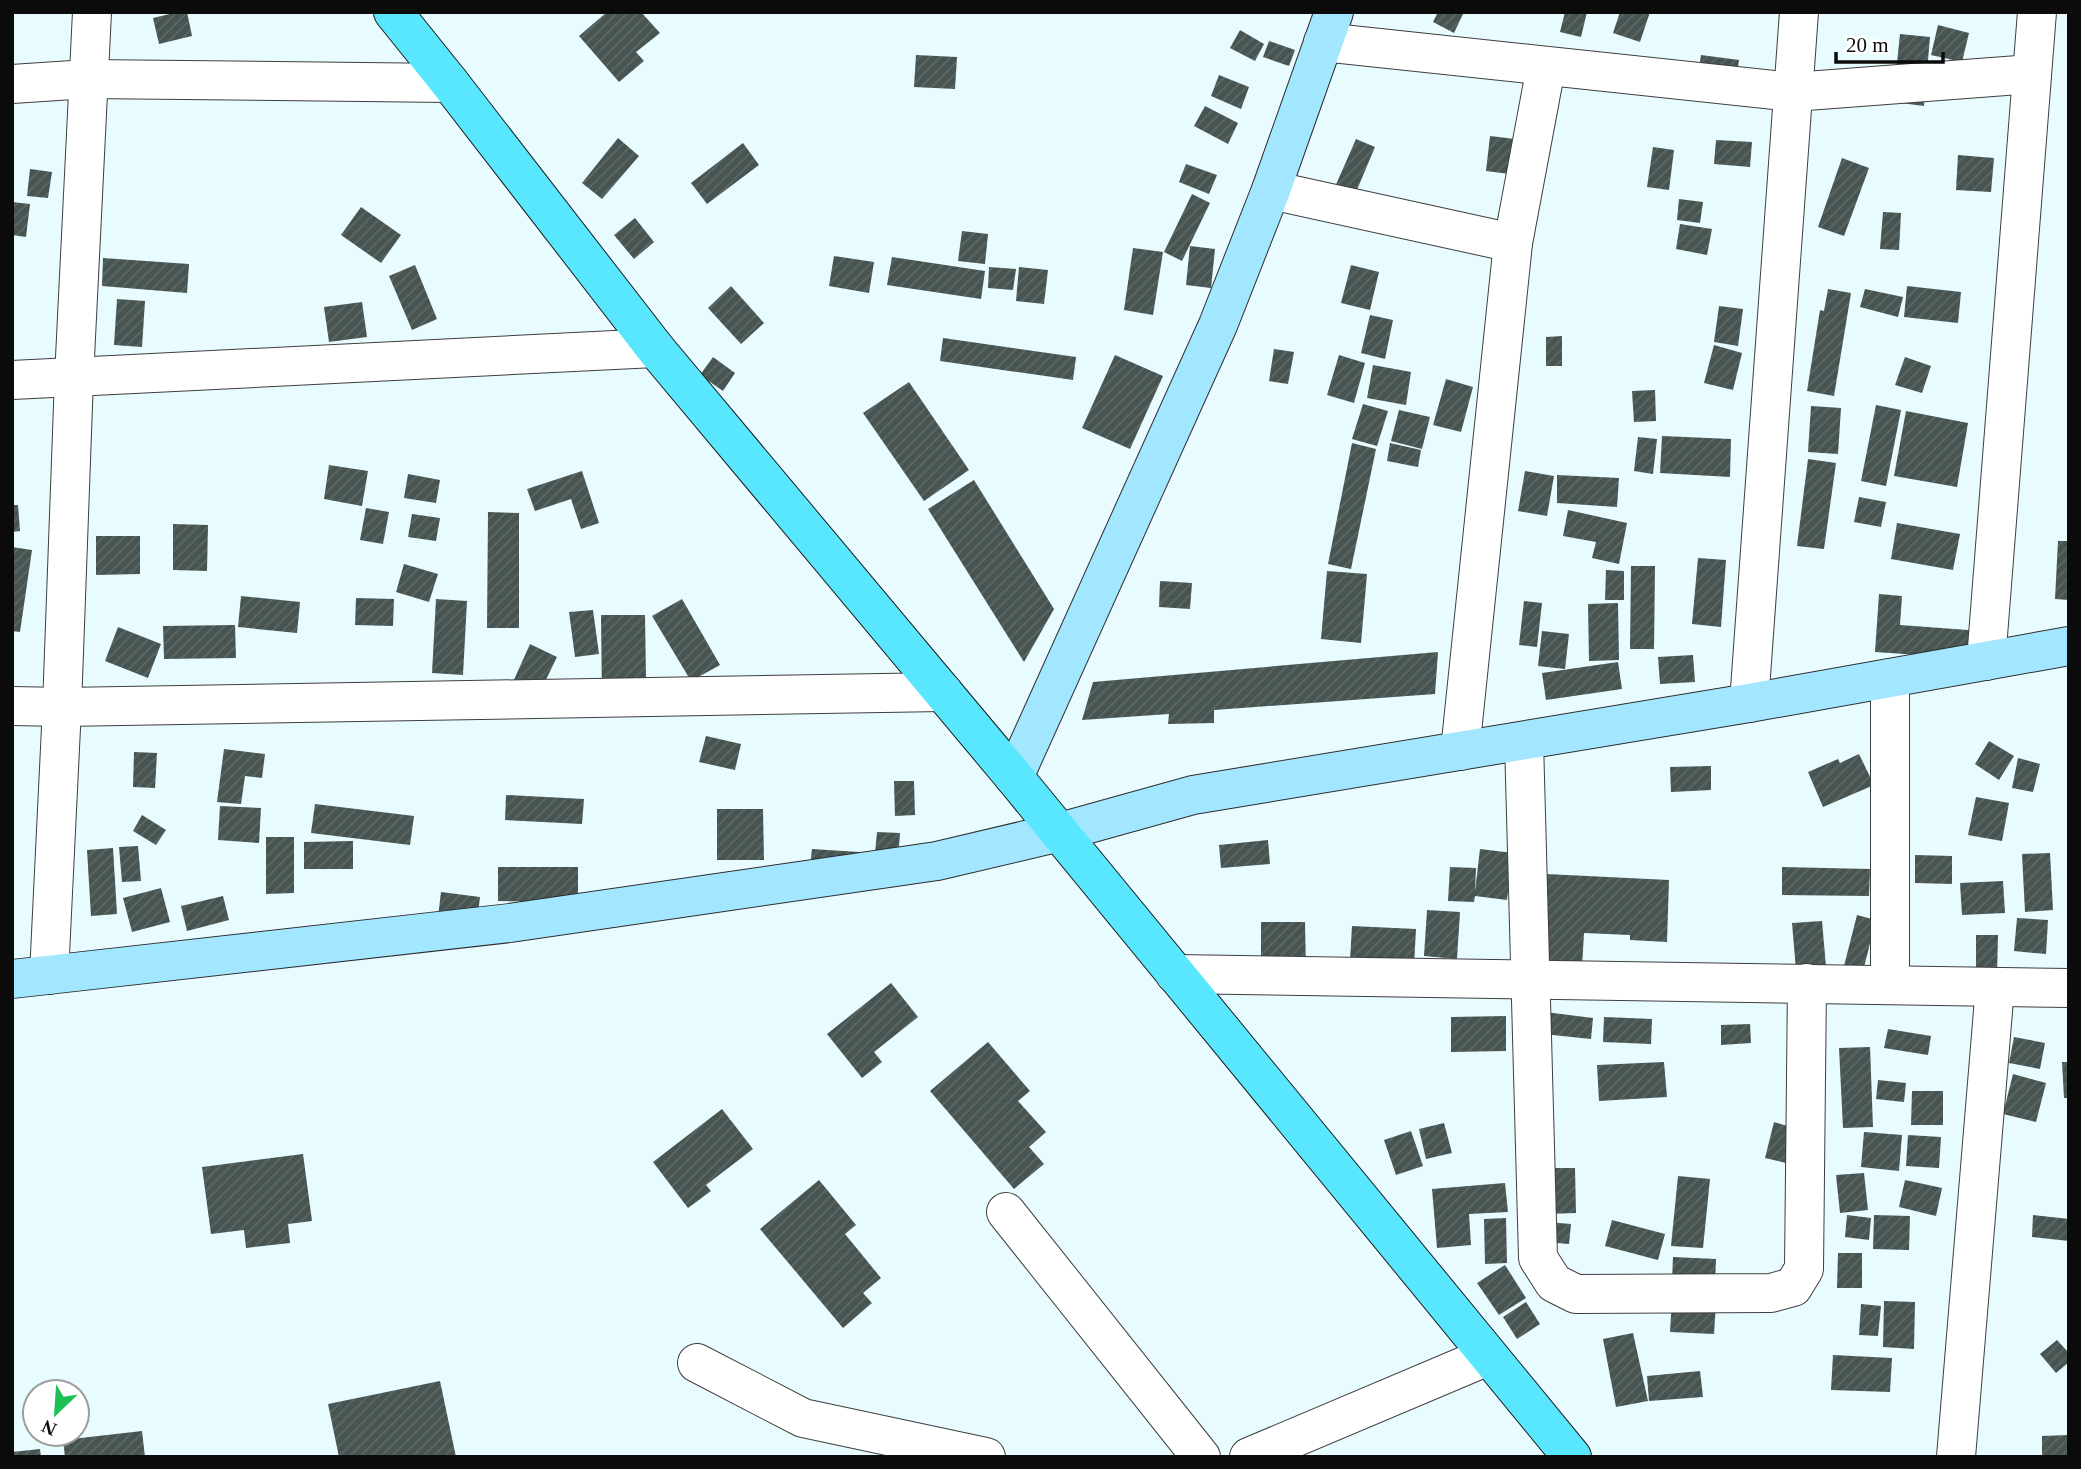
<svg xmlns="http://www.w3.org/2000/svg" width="2081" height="1469" font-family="'Times New Roman',serif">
<defs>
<pattern id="building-hatch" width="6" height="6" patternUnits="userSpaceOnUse" patternTransform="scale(1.75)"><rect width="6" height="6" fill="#475451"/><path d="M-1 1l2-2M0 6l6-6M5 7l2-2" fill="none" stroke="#5d6865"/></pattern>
</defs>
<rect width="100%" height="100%" fill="#e8fbff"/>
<!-- building -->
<g fill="url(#building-hatch)">
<path d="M178 12H187L192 36 159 44 153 18Z"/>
<path d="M607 12H641L660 33 636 52 644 61 619 82 579 36Z"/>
<path d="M1438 12H1464L1454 33 1433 22Z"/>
<path d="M1565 12H1587L1581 37 1560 32Z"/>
<path d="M1620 12H1650L1640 42 1613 33Z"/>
<path d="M1938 25 1969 33 1962 62 1931 55Z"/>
<path d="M1240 30 1264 44 1255 61 1230 48Z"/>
<path d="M1900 34 1930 37 1924 106 1893 102Z"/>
<path d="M1269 41 1295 50 1289 66 1263 57Z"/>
<path d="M916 55 957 57 955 89 914 87Z"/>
<path d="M1701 55 1739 60 1735 86 1697 81Z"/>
<path d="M1219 75 1249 87 1241 109 1211 96Z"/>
<path d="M1205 106 1238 123 1228 144 1194 126Z"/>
<path d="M1490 136 1515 139 1510 174 1486 171Z"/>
<path d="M618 138 639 156 602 199 582 183Z"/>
<path d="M1356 139 1375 147 1351 204 1331 196Z"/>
<path d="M1716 140 1752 142 1750 167 1714 164Z"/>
<path d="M743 143 759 165 707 204 691 183Z"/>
<path d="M1653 147 1674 150 1669 190 1647 187Z"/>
<path d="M1958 155 1994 158 1991 192 1956 190Z"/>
<path d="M1842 158 1869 168 1844 236 1818 227Z"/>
<path d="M1186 164 1217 175 1209 194 1179 182Z"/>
<path d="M30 169 52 172 48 198 27 196Z"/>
<path d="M1192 194 1210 203 1182 261 1164 252Z"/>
<path d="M1679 199 1703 202 1700 223 1677 220Z"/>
<path d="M12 202 30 204 26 237 12 235Z"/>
<path d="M361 207 401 235 381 263 341 235Z"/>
<path d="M1883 212 1901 213 1899 250 1880 249Z"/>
<path d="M635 218 654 242 634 259 614 235Z"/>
<path d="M1680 224 1712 229 1707 255 1676 249Z"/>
<path d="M962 231 988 234 985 264 958 261Z"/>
<path d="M1190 246 1215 249 1211 288 1186 285Z"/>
<path d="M1133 248 1163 252 1153 315 1124 310Z"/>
<path d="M834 256 874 262 869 293 829 286Z"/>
<path d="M892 257 985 271 981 299 887 285Z"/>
<path d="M103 258 189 264 187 293 102 286Z"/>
<path d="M415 265 437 319 412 330 389 276Z"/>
<path d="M1351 265 1379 272 1370 310 1341 303Z"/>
<path d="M989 267 1016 269 1013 290 988 288Z"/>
<path d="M1019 267 1048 270 1044 304 1016 301Z"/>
<path d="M731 286 764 323 741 344 708 308Z"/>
<path d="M1907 286 1961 292 1958 323 1904 317Z"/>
<path d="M1828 289 1851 293 1834 396 1807 391 1820 310 1824 311Z"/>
<path d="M1865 289 1903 297 1898 317 1860 307Z"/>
<path d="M117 299 145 301 142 347 114 345Z"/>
<path d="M362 302 367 337 329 342 324 307Z"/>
<path d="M1719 306 1743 309 1738 346 1714 342Z"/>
<path d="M1370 315 1393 320 1385 359 1361 353Z"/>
<path d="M1562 336V366H1546V337Z"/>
<path d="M943 338 1076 357 1073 380 940 361Z"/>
<path d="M1714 345 1742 353 1733 390 1704 383Z"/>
<path d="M1274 349 1294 352 1288 384 1269 381Z"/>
<path d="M1115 355 1163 376 1130 449 1082 428Z"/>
<path d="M1339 355 1365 363 1354 403 1327 395Z"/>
<path d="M713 357 735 373 723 391 700 375Z"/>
<path d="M1905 357 1931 366 1922 393 1895 385Z"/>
<path d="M1373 365 1411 372 1406 405 1367 398Z"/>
<path d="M1446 379 1473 387 1461 432 1433 425Z"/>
<path d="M909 382 969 470 924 501 863 413Z"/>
<path d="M1655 390 1656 421 1634 422 1632 391Z"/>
<path d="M1363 404 1388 411 1377 446 1352 439Z"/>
<path d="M1876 405 1901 410 1886 486 1861 481Z"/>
<path d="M1811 406 1841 408 1838 454 1808 452Z"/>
<path d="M1399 410 1430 417 1422 449 1391 441Z"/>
<path d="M1906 411 1968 423 1957 487 1894 476Z"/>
<path d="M1662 436 1731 439 1730 477 1660 473Z"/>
<path d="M1638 437 1657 439 1653 474 1634 471Z"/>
<path d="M1352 443 1376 449 1351 569 1328 564Z"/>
<path d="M1390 443 1421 450 1418 467 1387 461Z"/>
<path d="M1808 459 1836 463 1824 549 1797 546Z"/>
<path d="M329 465 368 471 362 506 324 499Z"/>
<path d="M582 471 599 523 581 529 571 499 535 511 527 489Z"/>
<path d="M1525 471 1554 476 1547 516 1518 511Z"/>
<path d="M408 474 440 480 436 503 404 498Z"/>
<path d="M1557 475 1619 478 1617 507 1557 503Z"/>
<path d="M974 480 1054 609 1024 662 928 509Z"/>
<path d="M1859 497 1886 502 1881 527 1854 522Z"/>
<path d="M12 505H18L20 531 12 532Z"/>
<path d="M366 508 389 512 383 544 360 540Z"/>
<path d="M1568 510 1627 523 1619 564 1592 558 1596 542 1563 536Z"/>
<path d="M488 512 519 513V628H487Z"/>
<path d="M412 514 440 518 436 541 408 537Z"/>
<path d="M1897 523 1960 534 1953 570 1891 559Z"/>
<path d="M173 524 208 525 207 571 173 570Z"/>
<path d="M96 536H140V574L96 575Z"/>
<path d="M2058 541H2069V600L2055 599Z"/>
<path d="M12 547 32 550 20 632 12 631Z"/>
<path d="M1698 558 1726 560 1721 627 1692 624Z"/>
<path d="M404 564 438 574 429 602 396 592Z"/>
<path d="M1631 566H1655L1654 649H1630Z"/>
<path d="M1606 570 1624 571V600H1605Z"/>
<path d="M1327 571 1367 574 1361 643 1321 639Z"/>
<path d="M1160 581 1192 583 1190 609 1159 607Z"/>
<path d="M1879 594 1902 596 1900 625 1995 632 1994 660 1875 652Z"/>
<path d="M241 596 300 602 297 633 238 627Z"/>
<path d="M356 598 394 599 393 626 355 625Z"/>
<path d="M436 599 467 601 463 675 432 673Z"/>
<path d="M682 599 720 665 691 681 652 616Z"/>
<path d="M1524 601 1542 603 1537 647 1519 645Z"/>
<path d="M1618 603 1619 660 1589 661 1588 604Z"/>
<path d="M593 610 599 654 575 657 569 612Z"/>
<path d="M601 615H645L646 678 602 698Z"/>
<path d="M235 625 236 658 164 659 163 626Z"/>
<path d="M118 627 161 644 148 678 105 661Z"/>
<path d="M1542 631 1569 634 1565 669 1538 666Z"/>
<path d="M530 644 557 657 539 694 513 682Z"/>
<path d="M1438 652 1435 694 1214 710V723L1168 724 1169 714 1082 720 1093 682Z"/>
<path d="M1693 655 1695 682 1660 684 1658 657Z"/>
<path d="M1618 662 1622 689 1546 700 1542 673Z"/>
<path d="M706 736 741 744 735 770 699 762Z"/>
<path d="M1989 741 2014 756 1999 780 1975 764Z"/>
<path d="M224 749 265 754 262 778 245 776 241 804 217 802Z"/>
<path d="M134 752 157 753 155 788 133 787Z"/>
<path d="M1859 754 1874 785 1823 807 1808 772 1838 759 1840 763Z"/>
<path d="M2018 758 2040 764 2033 792 2012 788Z"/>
<path d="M1711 766V790L1671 792 1670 767Z"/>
<path d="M894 781H914L915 815 895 816Z"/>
<path d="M506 795 584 799 582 824 505 820Z"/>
<path d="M1976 797 2009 803 2002 841 1968 835Z"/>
<path d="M315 804 414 816 410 845 311 833Z"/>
<path d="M220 806 261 808 259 843 218 840Z"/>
<path d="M717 809H763L764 860H717Z"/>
<path d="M142 815 166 830 156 845 133 831Z"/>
<path d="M877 832 900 833 897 873 810 867 812 849 875 853Z"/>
<path d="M266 837H294V893L266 894Z"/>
<path d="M1268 840 1270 864 1221 868 1219 845Z"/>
<path d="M353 841V869H304V842Z"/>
<path d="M138 846 141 881 122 882 119 847Z"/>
<path d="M113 848 117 914 91 916 87 850Z"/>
<path d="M1480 849 1513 853 1507 900 1475 896 1474 902 1448 901 1450 867 1476 868 1475 892Z"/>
<path d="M2050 853 2053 910 2025 912 2022 854Z"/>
<path d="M1915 855 1952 856V884L1915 883Z"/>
<path d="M498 867H578V902L498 901Z"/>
<path d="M1782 867 1870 869 1869 896 1782 895Z"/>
<path d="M1546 874 1669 880 1667 942 1630 940V935L1584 933 1582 967 1542 965Z"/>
<path d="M2003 881 2005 913 1962 915 1960 883Z"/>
<path d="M161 888 170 922 132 932 123 898Z"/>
<path d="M441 892 480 897 477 922 438 917Z"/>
<path d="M223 896 229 920 187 931 181 906Z"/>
<path d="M1427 910 1460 912 1457 959 1424 956Z"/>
<path d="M1857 915 1876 920 1861 979 1842 974Z"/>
<path d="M2017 918 2048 920 2046 954 2014 951Z"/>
<path d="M1822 921 1826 967 1796 970 1792 923Z"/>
<path d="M1261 922H1305L1306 970H1261Z"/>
<path d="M1352 926 1416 929 1414 965 1350 961Z"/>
<path d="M1976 935H1998L1997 975 1976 974Z"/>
<path d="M891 983 918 1017 874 1052 882 1062 862 1078 827 1034Z"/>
<path d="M1545 1012 1593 1018 1591 1039 1543 1034Z"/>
<path d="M1506 1016V1051L1451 1052V1017Z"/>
<path d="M1604 1017 1652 1019 1651 1044 1603 1042Z"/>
<path d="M1750 1024 1751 1043 1721 1045V1025Z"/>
<path d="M1888 1029 1931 1036 1928 1055 1884 1048Z"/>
<path d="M2014 1037 2045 1043 2040 1069 2009 1063Z"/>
<path d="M988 1042 1030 1091 1018 1101 1046 1132 1029 1147 1044 1164 1014 1189 930 1091Z"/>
<path d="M1870 1047 1873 1127 1843 1128 1839 1048Z"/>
<path d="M1664 1062 1667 1097 1599 1101 1597 1065Z"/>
<path d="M2062 1062H2069V1098H2064Z"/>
<path d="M2013 1074 2046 1083 2036 1122 2003 1114Z"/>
<path d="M1878 1080 1906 1083 1904 1102 1876 1099Z"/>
<path d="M1912 1091H1943V1125H1911Z"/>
<path d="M722 1109 753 1149 706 1185 711 1191 688 1208 653 1162Z"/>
<path d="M1774 1122 1795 1128 1786 1163 1765 1158Z"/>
<path d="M1444 1123 1452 1153 1426 1159 1419 1129Z"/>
<path d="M1411 1131 1423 1166 1396 1175 1384 1140Z"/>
<path d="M1864 1132 1902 1135 1899 1171 1861 1167Z"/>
<path d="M1908 1135 1941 1137 1939 1168 1906 1166Z"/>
<path d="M303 1154 312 1221 288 1224 290 1243 246 1248 244 1230 211 1234 202 1167Z"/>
<path d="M1547 1168H1575L1576 1213 1547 1214Z"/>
<path d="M1864 1173 1868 1210 1840 1213 1836 1175Z"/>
<path d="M1678 1176 1710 1179 1703 1248 1671 1246Z"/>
<path d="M819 1180 856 1225 845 1234 881 1278 863 1293 872 1303 843 1328 760 1229Z"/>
<path d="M1905 1180 1942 1188 1936 1216 1899 1207Z"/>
<path d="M1505 1183 1508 1212 1469 1214 1471 1245 1437 1248 1432 1189Z"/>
<path d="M1847 1215 1871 1218 1869 1240 1845 1237Z"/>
<path d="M1874 1215 1910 1216 1909 1250 1873 1249Z"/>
<path d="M2033 1215 2069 1219V1241L2032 1237Z"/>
<path d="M1506 1218 1507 1263 1485 1264 1484 1219Z"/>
<path d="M1612 1220 1665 1234 1658 1260 1605 1246Z"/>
<path d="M1546 1222 1571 1224 1569 1244 1544 1242Z"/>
<path d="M1838 1253H1862V1288H1837Z"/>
<path d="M1673 1257 1716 1259 1715 1284 1672 1282Z"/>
<path d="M1505 1265 1526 1298 1499 1315 1477 1283Z"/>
<path d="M1672 1300 1716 1303 1714 1334 1670 1332Z"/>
<path d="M1884 1301 1915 1302 1914 1349 1883 1347Z"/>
<path d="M1526 1302 1540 1324 1517 1339 1503 1317Z"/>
<path d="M1861 1304 1881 1306 1878 1336 1859 1335Z"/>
<path d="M1633 1333 1648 1401 1616 1407 1603 1339Z"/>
<path d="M2057 1340 2069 1353V1362L2056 1373 2040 1354Z"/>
<path d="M1833 1355 1892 1358 1890 1392 1831 1390Z"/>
<path d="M1700 1371 1703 1397 1649 1401 1647 1376Z"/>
<path d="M440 1381 456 1457H339L328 1404Z"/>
<path d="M142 1431 145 1457H65L63 1440Z"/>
<path d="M2069 1435V1457H2042V1436Z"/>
<path d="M40 1449 41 1457H12V1452Z"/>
</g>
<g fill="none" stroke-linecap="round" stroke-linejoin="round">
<defs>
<g id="street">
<path d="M1323 42 1793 92 2032 74"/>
<path d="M12 84 88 79 450 83"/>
<path d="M1271 190 1513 243"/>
<path d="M12 380 655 348"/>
<path d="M1986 661 2037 12"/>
<path d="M1749 703 1799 12"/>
<path d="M12 706 62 707 943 692"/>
<path d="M1524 741 1538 1258 1554 1283 1576 1294 1771 1293 1793 1287 1804 1269 1807 983"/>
<path d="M1460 751 1513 243 1546 67"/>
<path d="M1175 974 2069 988"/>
<path d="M49 975 62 707 74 378 92 12"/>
<path d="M1890 985V678"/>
<path d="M1006 1212 1201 1457"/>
<path d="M697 1363 803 1418 986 1457"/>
<path d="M1249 1457 1488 1356"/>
<path d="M1956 1457 1995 987"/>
</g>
<g id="secondary">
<path d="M1014 777 1218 325 1271 190 1334 12"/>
<path d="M12 979 510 923 937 861 1060 832 1193 795 1749 703 2069 646"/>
</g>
<path id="primary" d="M393 12 450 83 655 348 1014 777 1572 1457"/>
</defs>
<!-- street casing -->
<use href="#street" stroke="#3e3e3e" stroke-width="40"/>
<!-- secondary casing -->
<use href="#secondary" stroke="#2d2d2d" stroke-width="40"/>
<!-- primary casing -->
<use href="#primary" stroke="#1c1c1c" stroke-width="40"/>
<!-- street -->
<use href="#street" stroke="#fff" stroke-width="38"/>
<!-- secondary -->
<use href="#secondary" stroke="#a3e6ff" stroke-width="38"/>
<!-- primary -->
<use href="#primary" stroke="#58e7ff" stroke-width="38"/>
</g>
<!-- border -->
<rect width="2081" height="1469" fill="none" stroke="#0b0b0b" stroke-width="28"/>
<!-- north arrow -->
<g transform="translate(56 1413) rotate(205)"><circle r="33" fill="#ffffff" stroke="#9d9d9d" stroke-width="2"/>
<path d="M0-5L12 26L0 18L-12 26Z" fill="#1dc054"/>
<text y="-10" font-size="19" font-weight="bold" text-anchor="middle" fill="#0b0b0b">N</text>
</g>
<!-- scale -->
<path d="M1836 52v10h107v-10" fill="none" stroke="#0b0b0b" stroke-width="3.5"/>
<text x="1846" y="52" font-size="21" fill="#0b0b0b" stroke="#ffffff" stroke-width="5" paint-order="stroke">20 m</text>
</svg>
